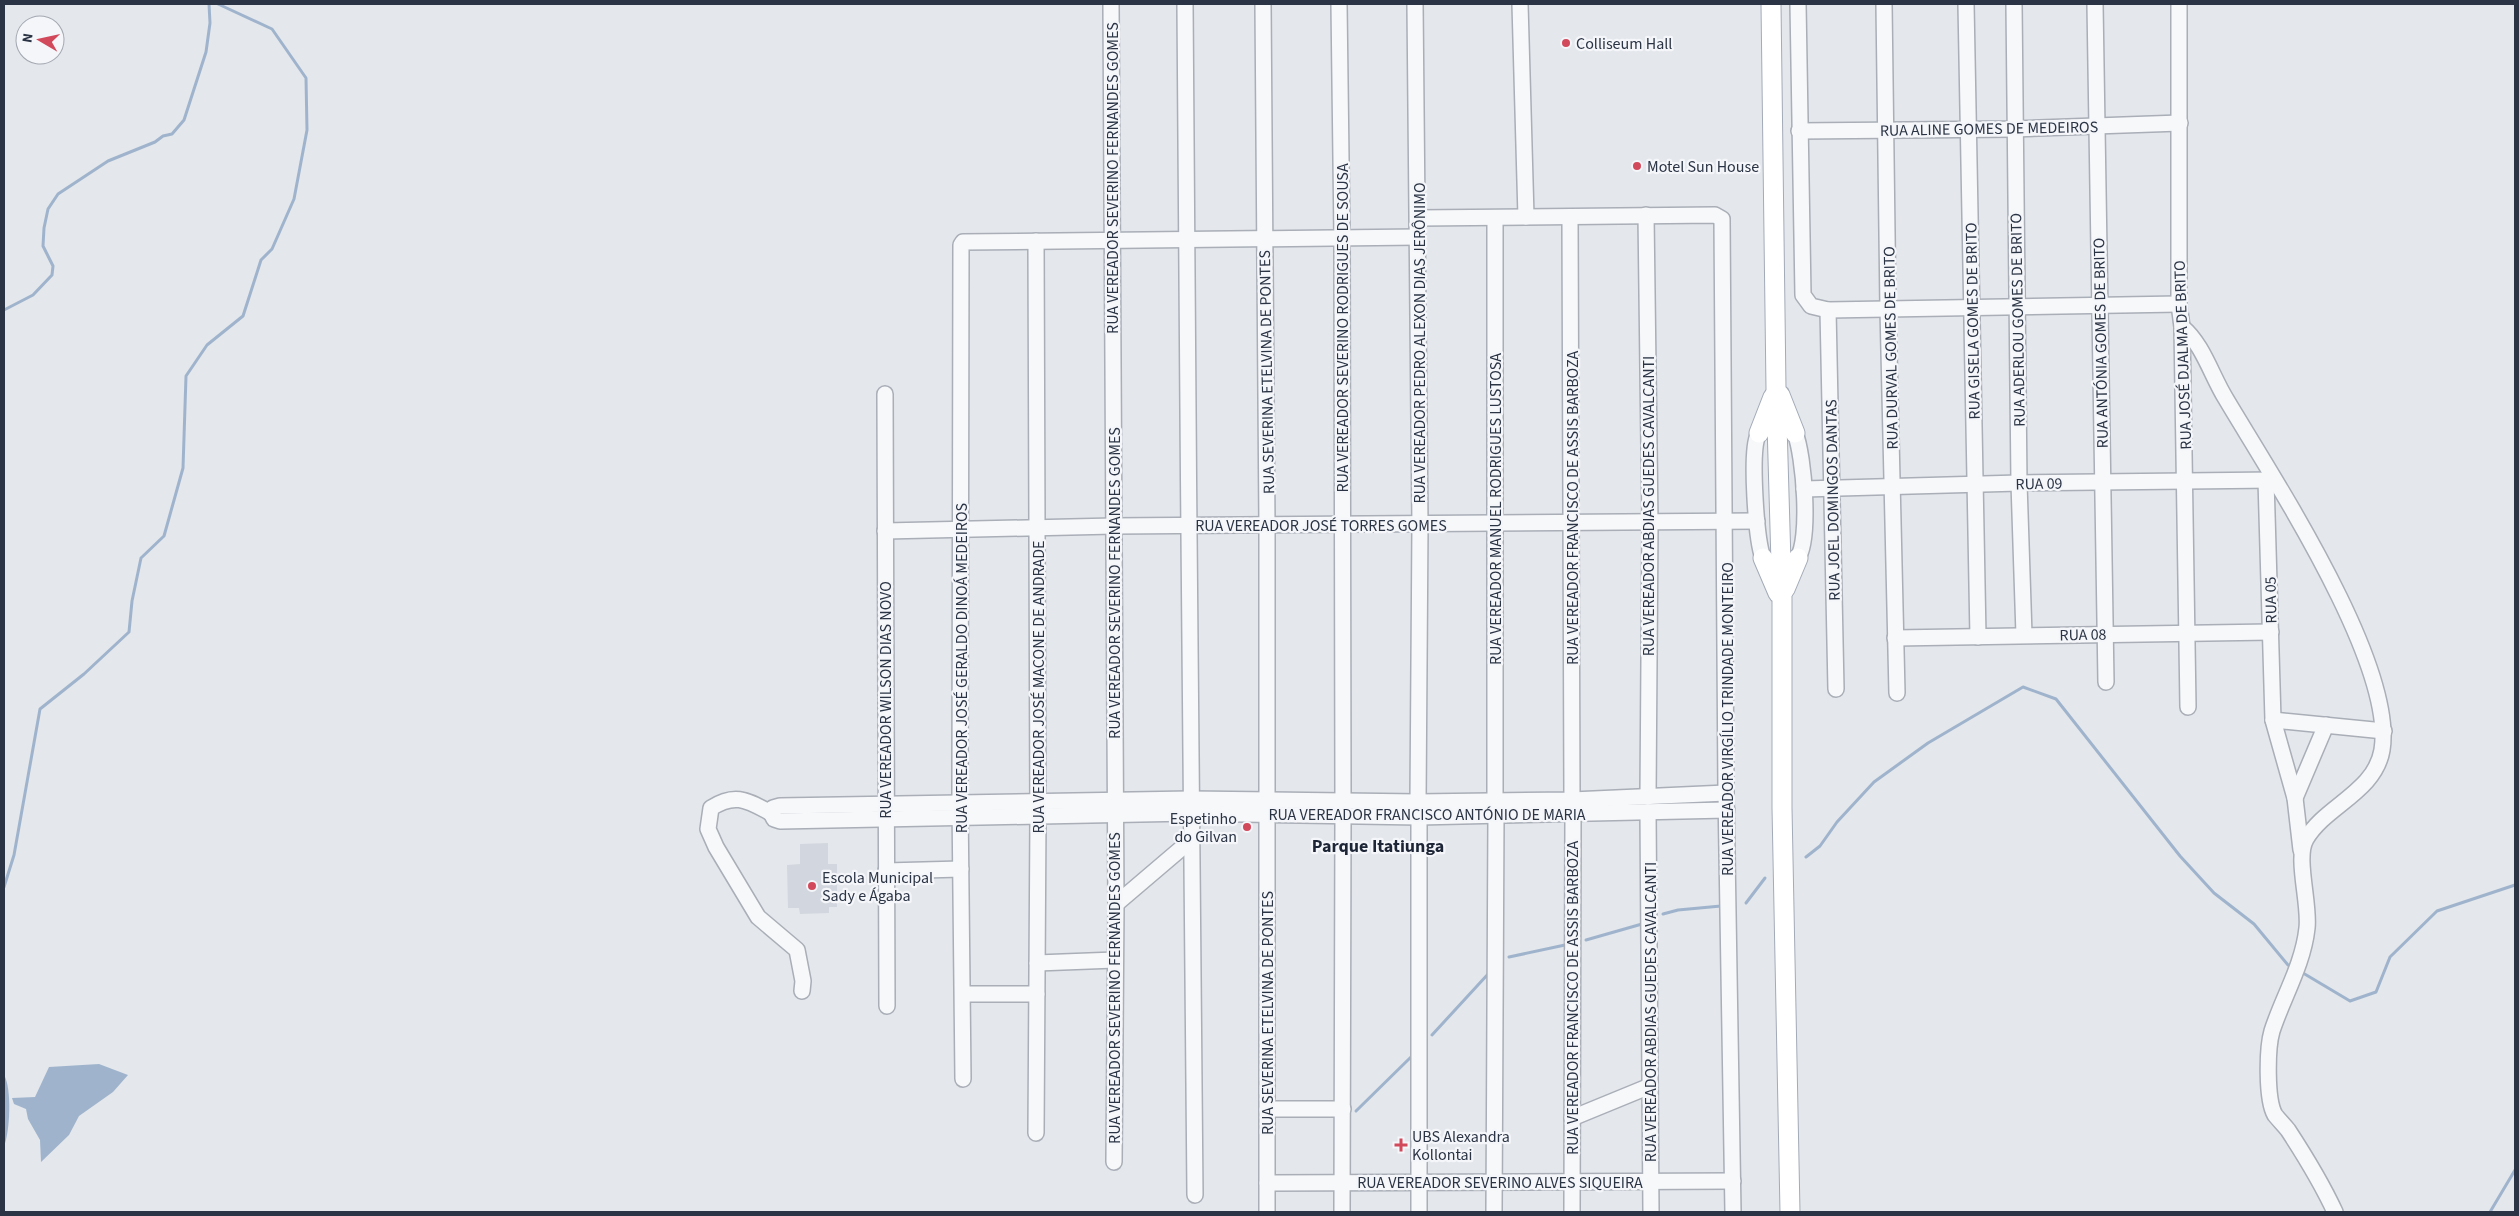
<svg xmlns="http://www.w3.org/2000/svg" width="2519" height="1216" font-family="'Source Sans 3',sans-serif">
<rect width="100%" height="100%" fill="#e4e7ec"/>
<!-- built -->
<path fill="#d2d6de" d="M828 843V864H837V907H829V913L800 914 799 908H788L787 865 800 864V844Z"/>
<!-- water -->
<g fill="#9fb4cc">
<path d="M99 1064 128 1075 113 1092 79 1116 69 1135 41 1162 40 1140 28 1119 26 1109 14 1104 12 1098 35 1097 49 1067Z"/>
<path d="M4 1075C12 1088 10 1132 4 1146Z"/>
</g>
<g fill="none" stroke-linecap="round" stroke-linejoin="round">
<!-- stream -->
<g stroke="#9fb4cc" stroke-width="3">
<path d="M4 310 33 295 52 275 53 266 43 246 44 228 48 209 58 194 108 161 155 142 163 136 172 134 184 120 206 52 210 23 209 4"/>
<path d="M1806 857 1820 846 1837 822 1874 782 1928 743 2023 687 2056 699 2180 856 2214 893 2254 924 2288 965"/>
<path d="M4 887 14 855 40 709 84 674 129 632 132 601 141 558 164 536 183 468 186 376 207 345 243 316 261 260 272 249 294 199 307 130 306 78 272 29 218 4"/>
<path d="M1746 903 1765 878"/>
<path d="M1663 914 1678 910 1721 906"/>
<path d="M1586 940 1642 924"/>
<path d="M1509 957 1565 945"/>
<path d="M2303 973 2350 1001 2376 992 2390 957 2437 911 2515 885"/>
<path d="M1432 1035 1489 973"/>
<path d="M1356 1111 1411 1057"/>
<path d="M2490 1212 2515 1170"/>
</g>
<defs>
<g id="minor">
<path d="M1111 4 1116 904 1114 1162"/>
<path d="M1185 4C1189 401 1189 798 1195 1195"/>
<path d="M1263 4 1267 526V800"/>
<path d="M1339 4 1342 237 1343 802"/>
<path d="M1415 4 1420 525 1418 802"/>
<path d="M1520 4 1526 217"/>
<path d="M1798 4 1803 295 1811 306 1828 310 2179 304"/>
<path d="M1884 4 1888 309 1897 693"/>
<path d="M1966 4 1978 637"/>
<path d="M2014 4 2019 483 2024 635"/>
<path d="M2095 4 2106 682"/>
<path d="M2179 4V304L2182 327 2188 707"/>
<path d="M1799 131 2014 129 2180 123"/>
<path d="M1646 215 1650 523 1648 797"/>
<path d="M1570 217 1572 800"/>
<path d="M1418 218 1715 215 1722 219 1726 793 1733 1212"/>
<path d="M1495 218V800"/>
<path d="M1828 310 1836 689"/>
<path d="M2182 327C2203 344 2212 377 2226 399 2271 475 2396 664 2382 750 2375 792 2325 806 2306 839 2295 857 2310 904 2307 928 2303 965 2283 997 2272 1031 2267 1048 2266 1100 2275 1115 2279 1120 2284 1125 2288 1130 2305 1156 2322 1184 2335 1212"/>
<path d="M885 394 887 1006"/>
<path d="M1777 424 1795 433C1804 455 1811 541 1797 559 1794 563 1789 565 1784 565 1775 566 1769 563 1763 558 1756 539 1750 452 1758 435 1762 427 1769 425 1777 424Z"/>
<path d="M2266 480 2273 720 2295 798 2301 850"/>
<path d="M1804 489 2019 483 2274 480"/>
<path d="M885 531 1114 526 1757 521"/>
<path d="M1895 638 2271 632"/>
<path d="M2273 720 2384 731"/>
<path d="M2295 798 2326 725"/>
<path d="M1648 812 1651 1212"/>
<path d="M771 813 773 808 780 806 1190 799 1418 802 1572 800 1726 793"/>
<path d="M771 813 774 819 780 821 1190 813 1419 817 1727 810"/>
<path d="M771 813C748 801 736 792 711 808L708 829 716 847 758 917 797 950 803 981 802 991"/>
<path d="M1267 814V1212"/>
<path d="M1419 817V1212"/>
<path d="M886 871 961 869"/>
<path d="M1116 904 1190 841"/>
<path d="M1037 963 1115 960"/>
<path d="M963 994H1037"/>
<path d="M963 1079 960 802 961 245 963 242 1418 237"/>
<path d="M1267 1109H1343"/>
<path d="M1572 1118 1650 1086"/>
<path d="M1036 1133 1038 816 1036 241"/>
<path d="M1267 1183 1733 1181"/>
<path d="M1342 1212 1343 816"/>
<path d="M1494 1212 1496 815"/>
<path d="M1572 1212 1573 814"/>
</g>
<g id="major">
<path d="M1771 4 1776 389 1782 598V808L1790 1212"/>
<path d="M1780 395 1795 433"/>
<path d="M1759 433 1773 397"/>
<path d="M1763 558 1778 593"/>
<path d="M1785 589 1798 558"/>
</g>
</defs>
<!-- minor casing -->
<use href="#minor" stroke="#a9aeb7" stroke-width="18"/>
<!-- major casing -->
<use href="#major" stroke="#a3abb8" stroke-width="21"/>
<!-- minor -->
<use href="#minor" stroke="#f7f8fa" stroke-width="15"/>
<!-- major -->
<use href="#major" stroke="#fff" stroke-width="19"/>
</g>
<!-- markers -->
<g fill="#d1495b" stroke="#f4f6f9" stroke-width="2">
<circle cx="1566" cy="43" r="5"/>
<circle cx="1637" cy="166" r="5"/>
<circle cx="1247" cy="827" r="5"/>
<circle cx="812" cy="886" r="5"/>
<path d="M1398.5 1137.5h5v5h5v5h-5v5h-5v-5h-5v-5h5z"/>
</g>
<g text-anchor="middle" stroke-width="4.5" stroke-linejoin="round" paint-order="stroke">
<!-- poi labels -->
<g font-size="16" fill="#2b3445" stroke="#f4f6f9" text-anchor="start">
<text x="1576" y="49">Colliseum Hall</text>
<text x="1647" y="172">Motel Sun House</text>
<text x="1237" y="824" text-anchor="end">Espetinho<tspan x="1237" dy="18">do Gilvan</tspan></text>
<text x="822" y="883">Escola Municipal<tspan x="822" dy="18">Sady e Ágaba</tspan></text>
<text x="1412" y="1142">UBS Alexandra<tspan x="1412" dy="18">Kollontai</tspan></text>
</g>
<!-- street labels -->
<g font-size="16" fill="#2b3445" stroke="#f4f6f9">
<text transform="translate(1989 128) rotate(-1)" y="6">RUA ALINE GOMES DE MEDEIROS</text>
<text transform="translate(1112 178) rotate(-90)" y="6">RUA VEREADOR SEVERINO FERNANDES GOMES</text>
<text transform="translate(2017 320) rotate(-91)" y="6">RUA ADERLOU GOMES DE BRITO</text>
<text transform="translate(1972 321) rotate(-91)" y="6">RUA GISELA GOMES DE BRITO</text>
<text transform="translate(1342 328) rotate(-90)" y="6">RUA VEREADOR SEVERINO RODRIGUES DE SOUSA</text>
<text transform="translate(1419 343) rotate(-90)" y="6">RUA VEREADOR PEDRO ALEXON DIAS JERÔNIMO</text>
<text transform="translate(2100 343) rotate(-91)" y="6">RUA ANTÓNIA GOMES DE BRITO</text>
<text transform="translate(1890 348) rotate(-91)" y="6">RUA DURVAL GOMES DE BRITO</text>
<text transform="translate(2182 355) rotate(-92)" y="6">RUA JOSÉ DJALMA DE BRITO</text>
<text transform="translate(1266 372) rotate(-91)" y="6">RUA SEVERINA ETELVINA DE PONTES</text>
<text transform="translate(2039 483) rotate(-1)" y="6">RUA 09</text>
<text transform="translate(1832 500) rotate(-91)" y="6">RUA JOEL DOMINGOS DANTAS</text>
<text transform="translate(1648 506) rotate(-90)" y="6">RUA VEREADOR ABDIAS GUEDES CAVALCANTI</text>
<text transform="translate(1572 508) rotate(-90)" y="6">RUA VEREADOR FRANCISCO DE ASSIS BARBOZA</text>
<text transform="translate(1495 509) rotate(-90)" y="6">RUA VEREADOR MANUEL RODRIGUES LUSTOSA</text>
<text x="1321" y="531">RUA VEREADOR JOSÉ TORRES GOMES</text>
<text transform="translate(1114 583) rotate(-90)" y="6">RUA VEREADOR SEVERINO FERNANDES GOMES</text>
<text transform="translate(2270 600) rotate(-91)" y="6">RUA 05</text>
<text transform="translate(2083 634) rotate(-1)" y="6">RUA 08</text>
<text transform="translate(961 668) rotate(-90)" y="6">RUA VEREADOR JOSÉ GERALDO DINOÁ MEDEIROS</text>
<text transform="translate(1038 687) rotate(-90)" y="6">RUA VEREADOR JOSÉ MACONE DE ANDRADE</text>
<text transform="translate(885 700) rotate(-90)" y="6">RUA VEREADOR WILSON DIAS NOVO</text>
<text transform="translate(1727 719) rotate(-90)" y="6">RUA VEREADOR VIRGÍLIO TRINDADE MONTEIRO</text>
<text x="1427" y="820">RUA VEREADOR FRANCISCO ANTÓNIO DE MARIA</text>
<text transform="translate(1114 988) rotate(-90)" y="6">RUA VEREADOR SEVERINO FERNANDES GOMES</text>
<text transform="translate(1572 998) rotate(-90)" y="6">RUA VEREADOR FRANCISCO DE ASSIS BARBOZA</text>
<text transform="translate(1650 1012) rotate(-90)" y="6">RUA VEREADOR ABDIAS GUEDES CAVALCANTI</text>
<text transform="translate(1267 1013) rotate(-90)" y="6">RUA SEVERINA ETELVINA DE PONTES</text>
<text x="1500" y="1188">RUA VEREADOR SEVERINO ALVES SIQUEIRA</text>
</g>
<!-- neighbourhood labels -->
<g font-size="18" font-weight="bold" fill="#1d2536" stroke="#f4f6f9">
<text x="1378" y="852">Parque Itatiunga</text>
</g>
</g>
<!-- border -->
<rect width="2519" height="1216" fill="none" stroke="#2b3445" stroke-width="10"/>
<!-- north arrow -->
<g transform="translate(40 40) rotate(279)"><circle r="24" fill="#f4f6f9" stroke="#a4a8b1"/>
<path d="M0-4L9 19L0 12L-9 19Z" fill="#d1495b"/>
<text y="-8" font-size="14" font-weight="bold" text-anchor="middle" fill="#2b3445">N</text>
</g>
</svg>
